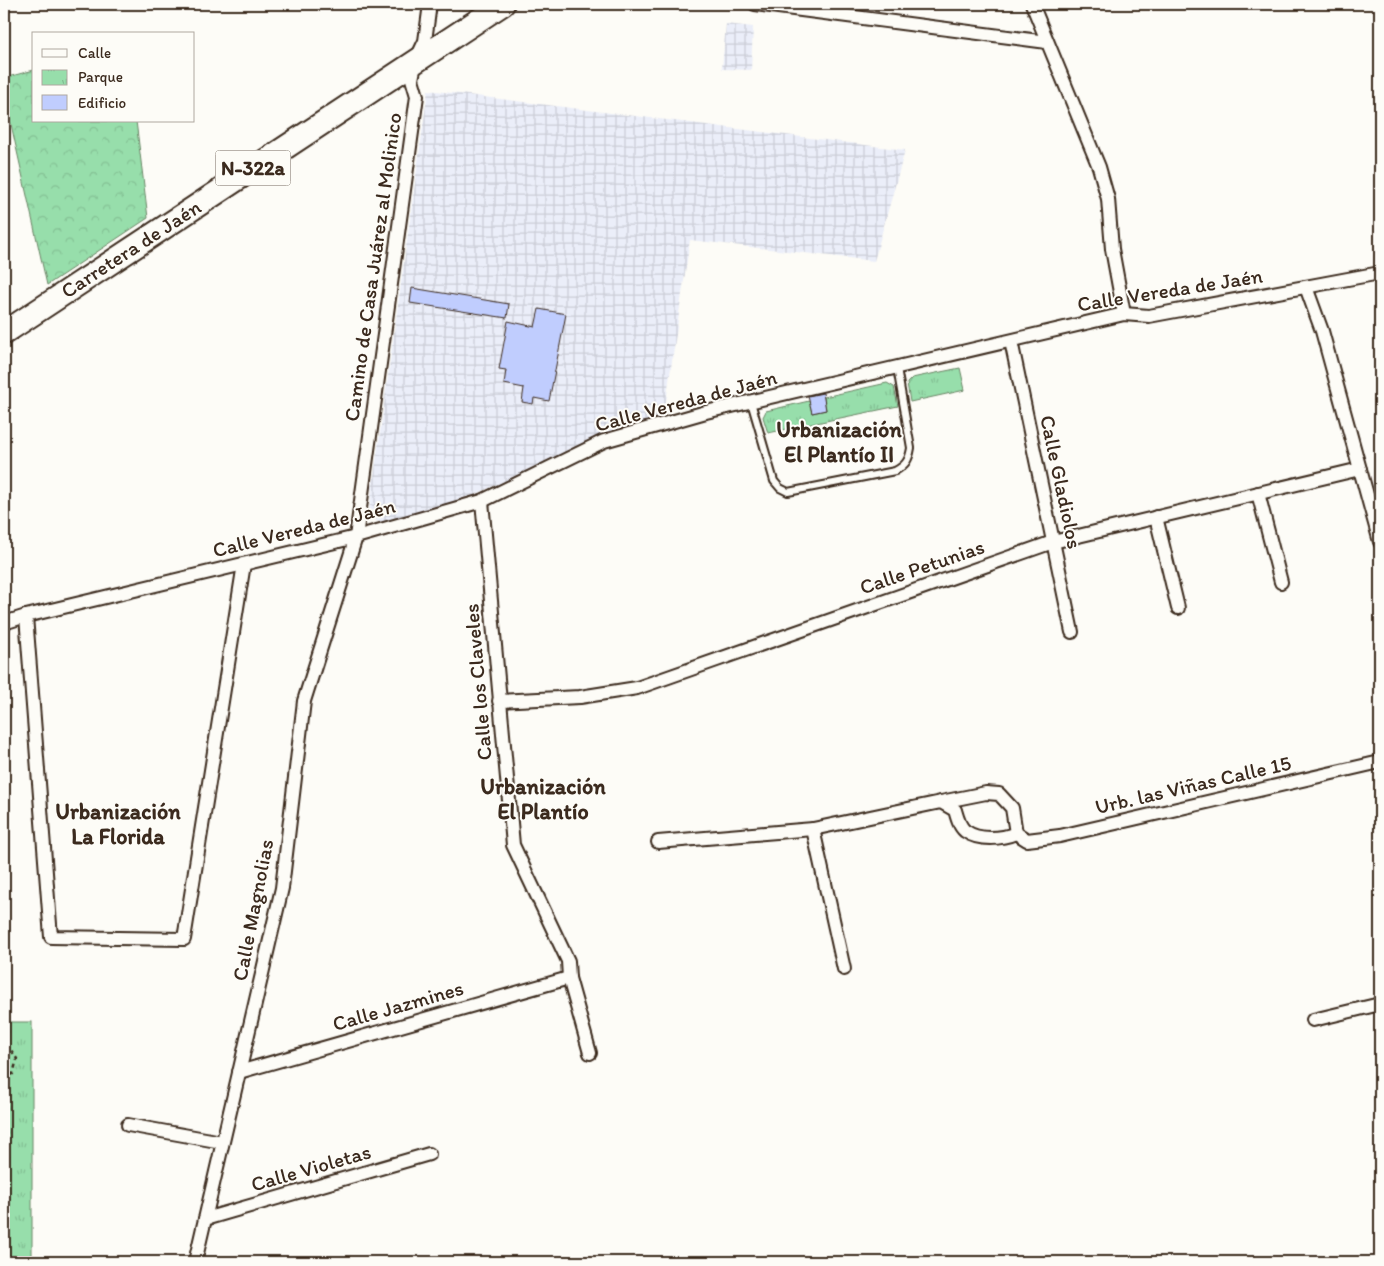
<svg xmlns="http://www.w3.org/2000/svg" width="1384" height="1266" font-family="Itim,sans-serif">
<defs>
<pattern id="industrial-grid" width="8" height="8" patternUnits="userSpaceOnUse" patternTransform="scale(1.25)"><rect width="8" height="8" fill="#ebeef9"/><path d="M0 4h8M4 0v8" fill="none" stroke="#caccd5"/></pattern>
<pattern id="forest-crowns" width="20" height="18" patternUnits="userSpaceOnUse" patternTransform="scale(1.25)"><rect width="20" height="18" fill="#97deab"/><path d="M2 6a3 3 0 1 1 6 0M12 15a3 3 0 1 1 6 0" fill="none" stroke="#83bf93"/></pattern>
<pattern id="park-tufts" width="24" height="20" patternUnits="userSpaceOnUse" patternTransform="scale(1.25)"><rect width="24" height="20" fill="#97deab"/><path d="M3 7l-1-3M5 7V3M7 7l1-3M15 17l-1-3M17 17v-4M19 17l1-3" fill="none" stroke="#83bf93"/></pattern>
</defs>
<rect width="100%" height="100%" fill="#fdfcf7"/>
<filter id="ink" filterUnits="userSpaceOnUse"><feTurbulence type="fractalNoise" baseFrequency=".02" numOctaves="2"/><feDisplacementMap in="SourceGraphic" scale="10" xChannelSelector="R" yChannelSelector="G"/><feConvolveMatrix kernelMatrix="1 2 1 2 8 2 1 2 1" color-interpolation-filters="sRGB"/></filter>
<g filter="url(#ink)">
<!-- industrial -->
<g fill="url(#industrial-grid)">
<path d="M726 24 753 27 751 70 722 69Z"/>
<path d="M428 90 905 150 874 261 690 240 664 415 602 437 472 496 402 518 382 522 368 518Z"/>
</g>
<!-- forest -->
<path fill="url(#forest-crowns)" stroke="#698464" d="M34 70V121H136L148 218 47 285 4 93V78Z"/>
<!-- park -->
<g fill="url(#park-tufts)" stroke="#698464">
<path d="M960 368 965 390 910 402 907 383 912 378Z"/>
<path d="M887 383 894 387 898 406 768 433 763 417 766 411 809 401 812 413 826 410 824 397Z"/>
<rect x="4" y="1022" width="28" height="240"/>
</g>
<!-- building -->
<g fill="#c0cdfe" stroke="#3b2a1e">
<path d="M412 288 509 304 507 318 410 303Z"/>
<path d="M539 309 566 314 549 401 534 398 533 404 522 402 524 388 504 384 506 370 499 369 508 321 535 327Z"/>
<path d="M823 393 826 410 812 413 808 396Z"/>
</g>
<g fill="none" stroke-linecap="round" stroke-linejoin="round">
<defs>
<path id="lane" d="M751 402 774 481 780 488 788 492 895 471C906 465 909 460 911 448L897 368"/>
<g id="street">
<path d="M755 4 1047 42"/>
<path d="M1032 4 1099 167 1108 199 1112 249 1124 314"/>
<path d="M1306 287 1322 331 1380 542"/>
<path d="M1011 341 1072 632"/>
<path d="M1258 493 1281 582"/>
<path d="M482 501 513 845 568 961 569 978 590 1053"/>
<path d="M1156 517 1178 608"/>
<path d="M26 616 51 937 184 939 244 564"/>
<path d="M4 623 26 616 356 537 482 501 604 441 706 412 1124 314 1149 316 1380 273"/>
<path d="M499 701 580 697 637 688 1053 542 1360 469"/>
<path d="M941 802 986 793 999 794 1012 808 1016 833"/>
<path d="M813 829 844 969"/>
<path d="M658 842 813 829 941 802 955 810C957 817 959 826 965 831 979 841 1002 839 1016 833L1027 840 1060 836 1380 762"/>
<path d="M1313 1020 1380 1004"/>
<path d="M239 1072 569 978"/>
<path d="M128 1125 222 1142"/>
<path d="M205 1219 429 1154"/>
<path d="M195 1262 282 888 304 701 356 537 417 96 412 79 416 60 425 41 430 4"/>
</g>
<path id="highway" d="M4 333 503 4"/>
</defs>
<!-- lane casing -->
<use href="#lane" stroke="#3b2a1e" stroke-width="10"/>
<!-- street casing -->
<use href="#street" stroke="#3b2a1e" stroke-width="16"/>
<!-- highway casing -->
<use href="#highway" stroke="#3b2a1e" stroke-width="26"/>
<!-- path -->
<g stroke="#3b2a1e" stroke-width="2.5" stroke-dasharray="4 4" stroke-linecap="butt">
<path d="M4 1048 11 1050 17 1059 13 1074 4 1078"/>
<path d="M4 1128 8 1213 4 1257"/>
</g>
<!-- lane -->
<use href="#lane" stroke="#fdfcf7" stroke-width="6"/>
<!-- street -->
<use href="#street" stroke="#fdfcf7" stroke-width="12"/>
<!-- highway -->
<use href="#highway" stroke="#fdfcf7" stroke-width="22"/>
</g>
</g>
<g text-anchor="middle" stroke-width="4" stroke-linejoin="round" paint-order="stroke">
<!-- shield labels -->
<rect fill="#fdfcf7" stroke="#75695f" stroke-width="1" x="215.5" y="150.5" width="75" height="35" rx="4"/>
<g font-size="20" font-weight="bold" fill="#3b2a1e">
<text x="253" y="175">N-322a</text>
</g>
<!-- street labels -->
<g font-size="21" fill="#3b2a1e" stroke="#fdfcf7">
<text transform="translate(131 249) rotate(-33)" y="7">Carretera de Jaén</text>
<text transform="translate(373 267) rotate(-82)" y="7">Camino de Casa Juárez al Molinico</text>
<text transform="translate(1170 290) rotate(-9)" y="7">Calle Vereda de Jaén</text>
<text transform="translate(686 401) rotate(-15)" y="7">Calle Vereda de Jaén</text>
<text transform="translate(1061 482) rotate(78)" y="7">Calle Gladiolos</text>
<text transform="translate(304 528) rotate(-14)" y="7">Calle Vereda de Jaén</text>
<text transform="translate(922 567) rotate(-19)" y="7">Calle Petunias</text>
<text transform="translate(478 682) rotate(-95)" y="7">Calle los Claveles</text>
<text transform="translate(1193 785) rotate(-13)" y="7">Urb. las Viñas Calle 15</text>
<text transform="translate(253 910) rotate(-79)" y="7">Calle Magnolias</text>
<text transform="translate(398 1006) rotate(-16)" y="7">Calle Jazmines</text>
<text transform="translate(311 1168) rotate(-16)" y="7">Calle Violetas</text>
</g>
<!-- neighbourhood labels -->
<g font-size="22" font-weight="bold" fill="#3b2a1e" stroke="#fdfcf7">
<text x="839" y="437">Urbanización<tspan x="839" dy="25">El Plantío II</tspan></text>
<text x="543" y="794">Urbanización<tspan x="543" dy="25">El Plantío</tspan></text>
<text x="118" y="819">Urbanización<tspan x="118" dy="25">La Florida</tspan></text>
</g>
</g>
<!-- margin -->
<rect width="1384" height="1266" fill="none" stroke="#fdfcf7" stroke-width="20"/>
<rect x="10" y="10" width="1364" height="1246" fill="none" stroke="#3b2a1e" stroke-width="2" filter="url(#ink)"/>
<!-- legend -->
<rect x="32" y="32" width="162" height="90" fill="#fdfcf7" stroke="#afa8a0"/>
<rect x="42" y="49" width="25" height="8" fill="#fdfcf7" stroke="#afa8a0"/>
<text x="78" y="58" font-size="15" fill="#3b2a1e">Calle</text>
<rect x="42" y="70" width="25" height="15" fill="url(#park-tufts)" stroke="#afa8a0"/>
<text x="78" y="82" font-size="15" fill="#3b2a1e">Parque</text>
<rect x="42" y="95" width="25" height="15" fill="#c0cdfe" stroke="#afa8a0"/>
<text x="78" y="108" font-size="15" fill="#3b2a1e">Edificio</text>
</svg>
